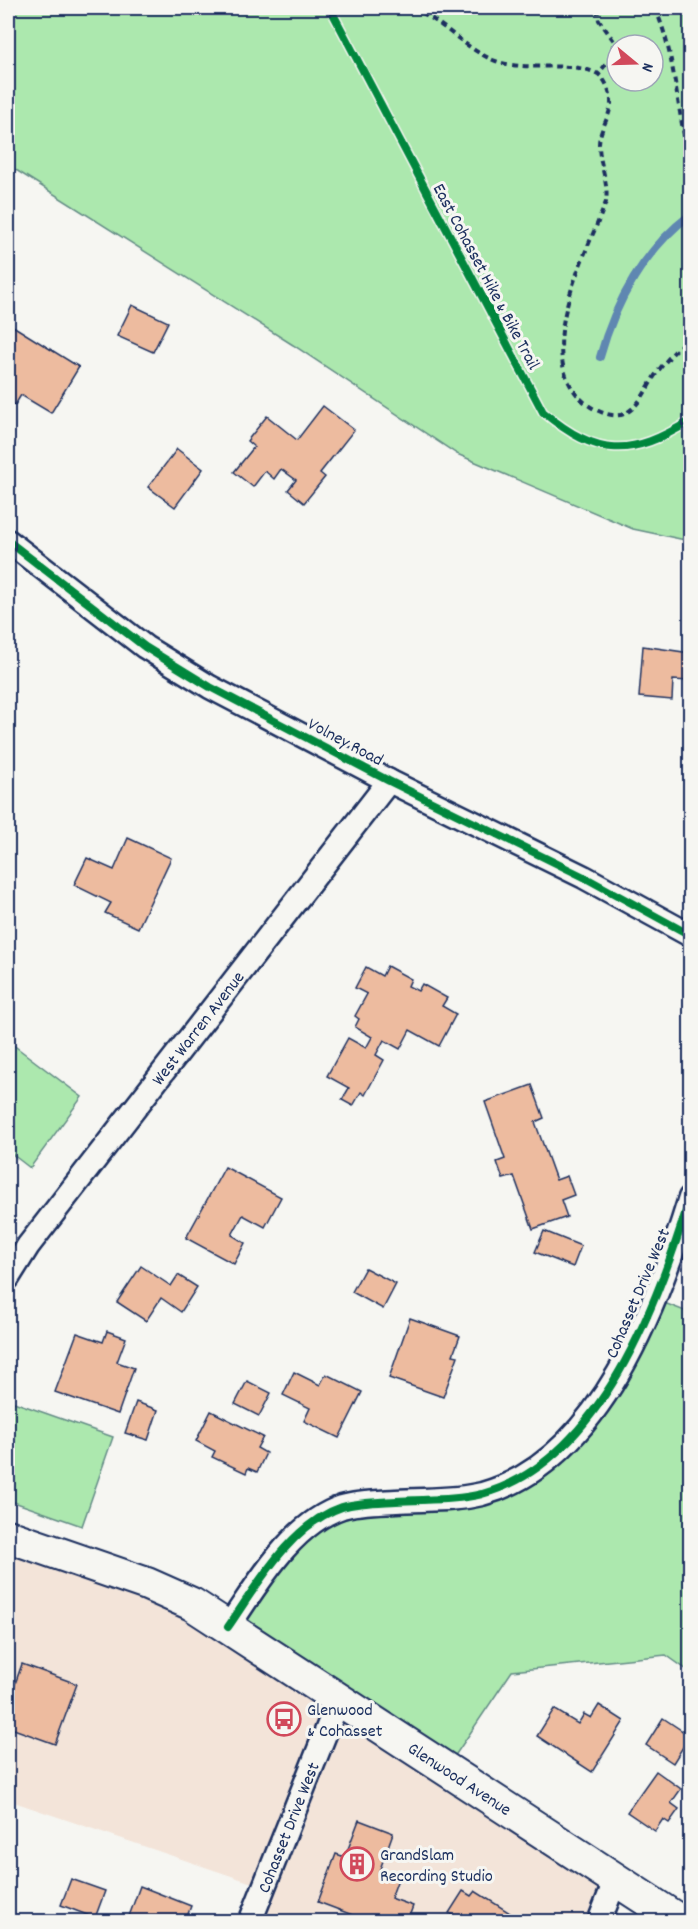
<svg xmlns="http://www.w3.org/2000/svg" width="698" height="1929" font-family="Dekko,sans-serif">
<rect width="100%" height="100%" fill="#f6f6f2"/>
<filter id="ink" filterUnits="userSpaceOnUse"><feTurbulence type="fractalNoise" baseFrequency=".0167" numOctaves="2"/><feDisplacementMap in="SourceGraphic" scale="12" xChannelSelector="R" yChannelSelector="G"/><feConvolveMatrix kernelMatrix="1 2 1 2 8 2 1 2 1" color-interpolation-filters="sRGB"/></filter>
<g filter="url(#ink)">
<!-- built -->
<path fill="#f3e4d9" d="M8 1536 147 1584 615 1881 599 1921H289L255 1909 264 1887 8 1800Z"/>
<!-- green -->
<g fill="#ace8ae" stroke="#648c86" stroke-width="1.5" fill-rule="evenodd">
<path d="M8 8H690V541L633 529 457 454 293 345 8 165ZM617 45H653V81H617Z"/>
<path d="M8 1041 82 1097 30 1168 8 1151Z"/>
<path d="M654 1299 690 1313V1672L666 1655 512 1671 446 1769 228 1627 323 1515 482 1494 571 1438Z"/>
<path d="M8 1400 113 1437 82 1526 8 1500Z"/>
</g>
<g fill="none" stroke-linecap="round" stroke-linejoin="round">
<!-- stream -->
<g stroke="#5e87b1" stroke-width="8">
<path d="M600 357C615 302 645 249 690 215"/>
<path d="M690 1616V1615"/>
</g>
</g>
<!-- building -->
<g fill="#edbb9f" stroke="#1b2f5e" stroke-width="1.5">
<path d="M132 305 168 322 153 352 117 336Z"/>
<path d="M8 323 79 367 51 413 21 395 15 405 8 400Z"/>
<path d="M323 406 354 430 320 473 325 477 304 503 288 490 296 480 281 469 274 479 265 471 253 487 234 472 254 447 247 441 267 416 297 440Z"/>
<path d="M177 449 203 469 175 507 148 487Z"/>
<path d="M643 646 690 653V681L673 680 672 700 639 697Z"/>
<path d="M128 838 171 858 138 928 105 913 111 903 74 885 87 858 114 870Z"/>
<path d="M387 966 411 979 408 986 418 991 422 984 447 998 442 1006 456 1014 439 1046 410 1030 400 1049 384 1040 376 1055 384 1060 365 1095 361 1092 353 1106 342 1100 349 1088 327 1076 348 1038 366 1048 372 1037 355 1027 359 1019 355 1016 367 994 355 988 366 967 382 976Z"/>
<path d="M532 1085 544 1118 535 1122 556 1180 567 1176 574 1195 561 1200 567 1217 533 1229 514 1176 503 1179 497 1162 505 1159 485 1102Z"/>
<path d="M225 1167 281 1197 265 1227 243 1215 232 1235 245 1243 234 1264 186 1238Z"/>
<path d="M544 1231 581 1246 573 1267 535 1252Z"/>
<path d="M141 1266 171 1286 178 1275 197 1287 181 1312 161 1298 146 1321 117 1302Z"/>
<path d="M365 1268 396 1284 383 1309 352 1292Z"/>
<path d="M410 1318 460 1336 453 1355 458 1356 443 1397 389 1378Z"/>
<path d="M107 1331 126 1338 117 1362 134 1368 118 1414 55 1392 77 1333 103 1342Z"/>
<path d="M294 1372 320 1385 326 1374 362 1392 339 1438 304 1421 310 1408 283 1395Z"/>
<path d="M247 1381 271 1393 259 1416 235 1404Z"/>
<path d="M136 1402 158 1410 148 1440 125 1433Z"/>
<path d="M211 1411 263 1437 257 1448 266 1453 257 1472 248 1468 246 1473 212 1457 215 1451 196 1441Z"/>
<path d="M22 1664 77 1684 55 1744 8 1727V1704Z"/>
<path d="M599 1705 624 1721 592 1772 537 1736 554 1709 578 1724 584 1714 591 1718Z"/>
<path d="M663 1718 690 1736 673 1763 646 1745Z"/>
<path d="M656 1771 681 1789 671 1803 679 1809 669 1823 663 1819 655 1831 627 1812Z"/>
<path d="M359 1820 393 1833 379 1872 398 1879 391 1898 413 1906 407 1922H392L381 1917 379 1922H371L318 1902 336 1854 345 1857Z"/>
<path d="M71 1879 105 1891 95 1918 61 1905Z"/>
<path d="M140 1886 191 1906 185 1922 128 1919Z"/>
<path d="M463 1891 471 1896 475 1891 521 1920 463 1922 449 1913Z"/>
</g>
<g fill="none" stroke-linecap="round" stroke-linejoin="round">
<defs>
<g id="street">
<path d="M8 541 145 647 210 687 389 781 584 877 690 935"/>
<path id="s1" d="M8 1278 28 1246 389 781"/>
<path d="M228 1627C257 1585 291 1524 342 1507 359 1502 379 1502 396 1501 425 1499 453 1501 482 1494 600 1462 658 1303 690 1198"/>
<path id="s2" d="M250 1922 339 1699"/>
<path d="M599 1922 615 1881"/>
</g>
<g id="secondary">
<path id="s3" d="M8 1536 147 1584 192 1604 681 1922"/>
</g>
</defs>
<!-- street casing -->
<use href="#street" stroke="#1b2f5e" stroke-width="27"/>
<!-- secondary casing -->
<use href="#secondary" stroke="#1b2f5e" stroke-width="36"/>
<!-- path -->
<g stroke="#1b2f5e" stroke-width="4" stroke-dasharray="6 4.5" stroke-linecap="butt">
<path d="M413 8C442 21 463 47 493 60 525 73 569 60 596 73 605 77 610 91 611 100 612 115 599 129 599 144 599 165 609 181 606 202 586 256 527 359 588 405 598 412 615 419 626 413 640 405 646 390 654 377 664 362 677 348 690 337"/>
<path d="M597 8 599 20 614 41 611 58 598 74"/>
<path d="M655 8C676 55 676 110 690 160"/>
</g>
<!-- street -->
<use href="#street" stroke="#f6f6f2" stroke-width="22"/>
<!-- secondary -->
<use href="#secondary" stroke="#f6f6f2" stroke-width="32"/>
<defs>
<g id="cycleway">
<path d="M330 8 543 412C598 458 631 457 690 421"/>
<path d="M8 541 145 647 210 687 389 781 584 877 690 935"/>
<path d="M228 1627C257 1585 291 1524 342 1507 359 1502 379 1502 396 1501 425 1499 453 1501 482 1494 600 1462 658 1303 690 1198"/>
</g>
</defs>
<!-- cycleway casing -->
<use href="#cycleway" stroke="#f6f6f2" stroke-width="11"/>
<!-- cycleway -->
<use href="#cycleway" stroke="#00873e" stroke-width="8"/>
</g>
</g>
<!-- icons -->
<defs>
<symbol id="bus-ring" viewBox="-11 -11 22 22"><circle r="9.5" fill="#f6f6f2" stroke="#d1495b" stroke-width="1.5"/><path d="M-5-6H5V4H4V6H2V4H-2V6H-4V4H-5ZM-3.5-4V0h7V-4ZM-3.5 1.2v1.5H-2V1.2ZM2 1.2v1.5H3.5V1.2Z" fill="#d1495b"/></symbol>
<symbol id="building-ring" viewBox="-11 -11 22 22"><circle r="9.5" fill="#f6f6f2" stroke="#d1495b" stroke-width="1.5"/><path d="M-4-6H4V6H1V3H-1V6H-4ZM-2.5-4.3h1.7v1.8h-1.7ZM.8-4.3h1.7v1.8H.8ZM-2.5-1h1.7V.8h-1.7ZM.8-1h1.7V.8H.8Z" fill="#d1495b"/></symbol>
</defs>
<g fill-rule="evenodd">
<use href="#bus-ring" x="265" y="1700" width="38" height="38"/>
<use href="#building-ring" x="338" y="1845" width="38" height="38"/>
</g>
<g text-anchor="middle" stroke-width="6" stroke-linejoin="round" paint-order="stroke">
<!-- street labels -->
<g font-size="18" fill="#1b2f5e" stroke="#f6f6f2">
<text transform="translate(487 276) rotate(62)" y="6">East Cohasset Hike &amp; Bike Trail</text>
<text transform="translate(346 741) rotate(28)" y="6">Volney Road</text>
<text dy="6" stroke="none"><textPath href="#s1" startOffset="314">West Warren Avenue</textPath></text>
<text transform="translate(637 1293) rotate(-67)" y="6">Cohasset Drive West</text>
<text dy="6" stroke="none"><textPath href="#s3" startOffset="516">Glenwood Avenue</textPath></text>
<text dy="6" stroke="none"><textPath href="#s2" startOffset="102">Cohasset Drive West</textPath></text>
</g>
<!-- poi labels -->
<g font-size="18" fill="#1b2f5e" stroke="#f6f6f2" text-anchor="start">
<text x="307" y="1715">Glenwood<tspan x="307" dy="21">&amp; Cohasset</tspan></text>
<text x="380" y="1860">GrandSlam<tspan x="380" dy="21">Recording Studio</tspan></text>
</g>
</g>
<!-- margin -->
<rect width="698" height="1929" fill="none" stroke="#f6f6f2" stroke-width="30"/>
<rect x="15" y="15" width="668" height="1899" fill="none" stroke="#1b2f5e" stroke-width="2" filter="url(#ink)"/>
<!-- north arrow -->
<g transform="translate(635 63) rotate(109)"><circle r="28" fill="#f6f6f2" stroke="#9ea6b7" stroke-width="1.5"/>
<path d="M0-4.5L10 22L0 15L-10 22Z" fill="#d1495b"/>
<text y="-9" font-size="16" font-weight="bold" text-anchor="middle" fill="#1b2f5e">N</text>
</g>
</svg>
